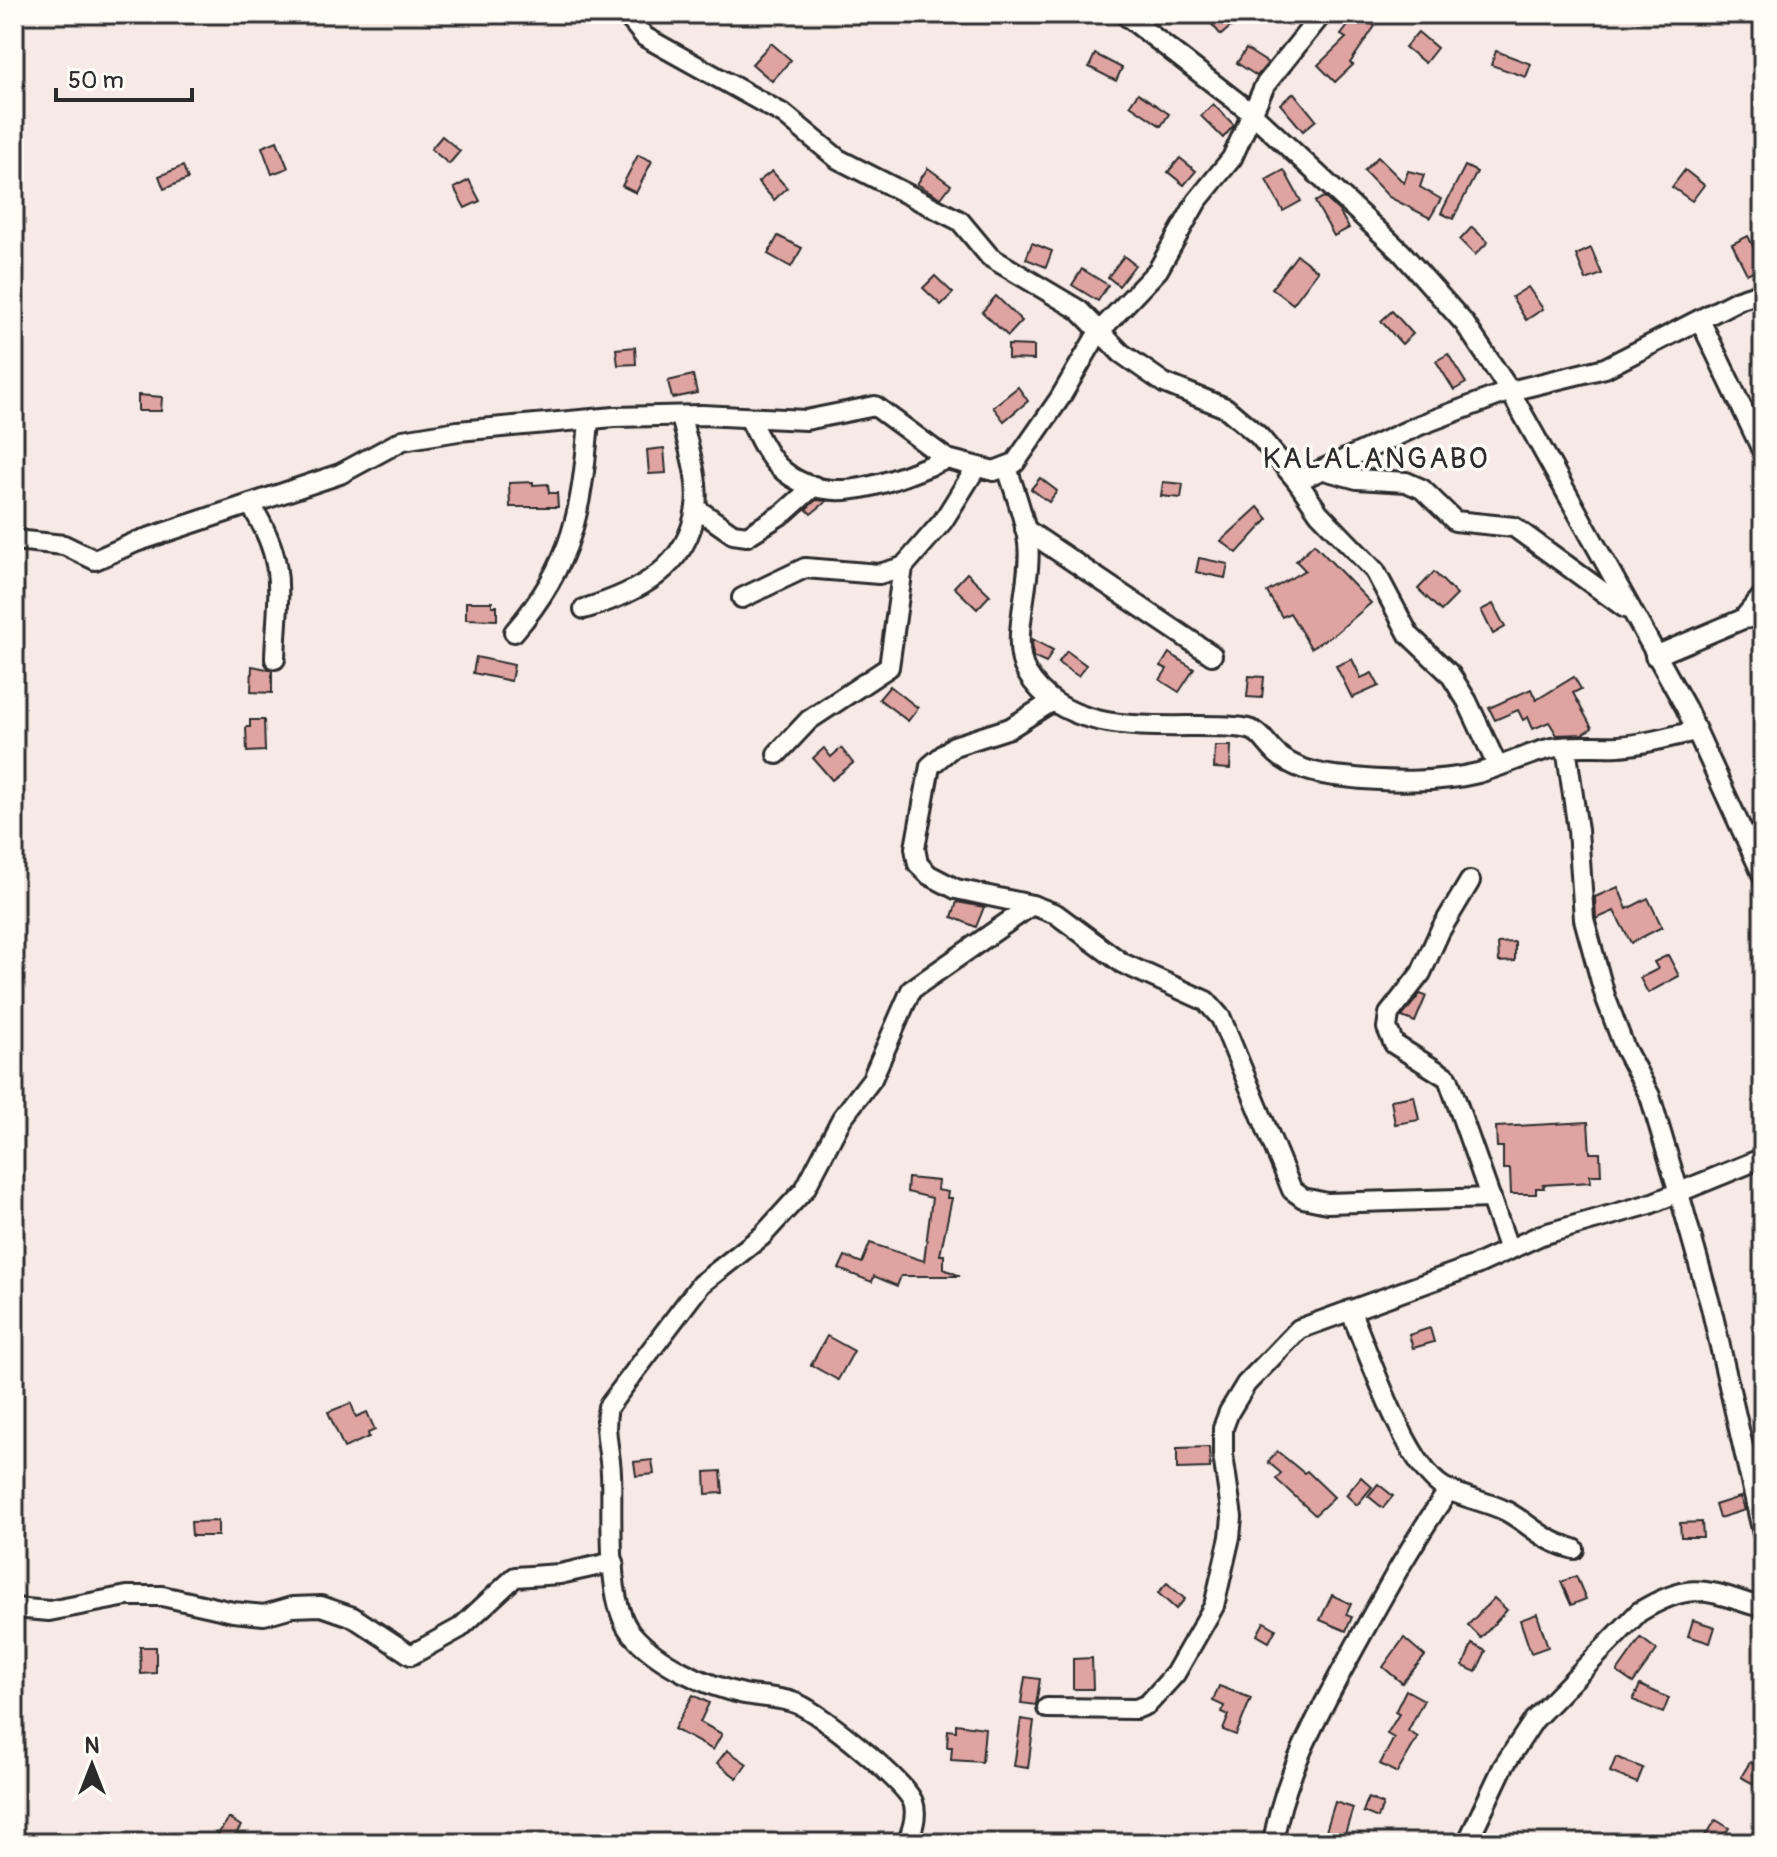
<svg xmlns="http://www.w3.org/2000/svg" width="1777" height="1857" font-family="Pangolin,sans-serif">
<rect width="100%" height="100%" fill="#f7eae6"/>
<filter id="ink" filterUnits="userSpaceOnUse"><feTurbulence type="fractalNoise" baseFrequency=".0125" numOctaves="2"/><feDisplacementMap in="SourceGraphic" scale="16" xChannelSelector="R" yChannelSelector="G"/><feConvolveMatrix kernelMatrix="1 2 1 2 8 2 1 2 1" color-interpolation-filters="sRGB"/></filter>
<g filter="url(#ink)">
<!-- building -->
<g fill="#dfa4a2" stroke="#2b2b2b" stroke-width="2">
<path d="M1203 14H1227L1235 23 1221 35Z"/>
<path d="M1357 14 1375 26 1350 63 1353 65 1335 82 1318 65 1346 38 1341 35Z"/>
<path d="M1418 32 1437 48 1425 63 1405 47Z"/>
<path d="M771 43 791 60 772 81 752 64Z"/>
<path d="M1246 49 1268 63 1257 76 1237 63Z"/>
<path d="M1496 51 1531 64 1526 77 1491 65Z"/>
<path d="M1095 54 1122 68 1116 81 1089 67Z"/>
<path d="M1138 93 1169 114 1161 126 1130 105Z"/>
<path d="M1294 93 1316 120 1303 131 1280 104Z"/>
<path d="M1213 104 1234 125 1223 138 1201 116Z"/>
<path d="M442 136 460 151 449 164 431 149Z"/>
<path d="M277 141 288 168 272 174 262 147Z"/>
<path d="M638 155 652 161 636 193 622 186Z"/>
<path d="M1378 157 1404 183 1408 171 1424 175 1420 187 1441 199 1430 218 1389 197 1364 171Z"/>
<path d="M1180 158 1196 171 1184 185 1168 172Z"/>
<path d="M183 166 188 179 164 189 159 176Z"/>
<path d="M1465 166 1477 172 1453 219 1441 213Z"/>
<path d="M928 168 951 185 941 198 917 184Z"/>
<path d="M1284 170 1301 201 1283 211 1266 180Z"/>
<path d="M1685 170 1704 185 1692 201 1672 187Z"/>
<path d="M772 171 787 188 774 200 758 182Z"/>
<path d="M469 180 480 201 465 208 454 188Z"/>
<path d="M1324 197 1339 211 1349 228 1334 236 1315 202Z"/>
<path d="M1472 227 1488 242 1475 255 1460 240Z"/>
<path d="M778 236 802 248 791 267 768 254Z"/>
<path d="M1748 236 1763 266 1747 274 1732 244Z"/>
<path d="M1032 243 1052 251 1046 267 1026 259Z"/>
<path d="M1591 248 1602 274 1586 280 1576 255Z"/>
<path d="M1297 255 1318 271 1293 304 1272 288Z"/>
<path d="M1124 256 1135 265 1119 286 1108 277Z"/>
<path d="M1082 269 1108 285 1098 301 1072 285Z"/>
<path d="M935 276 953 293 941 305 923 288Z"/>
<path d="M1528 287 1543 309 1526 320 1512 297Z"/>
<path d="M996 296 1022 321 1008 336 982 312Z"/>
<path d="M1392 311 1413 334 1402 344 1381 321Z"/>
<path d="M1008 345 1034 346V360L1008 359Z"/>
<path d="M635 347 636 364 618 365 616 349Z"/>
<path d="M1448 354 1466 383 1454 390 1436 361Z"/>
<path d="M693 375 697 393 672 398 668 381Z"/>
<path d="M1018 387 1028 401 1004 421 993 407Z"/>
<path d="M138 395 162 397 161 411H138Z"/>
<path d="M664 448 666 473 649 474 647 450Z"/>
<path d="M1040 478 1057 491 1049 502 1031 489Z"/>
<path d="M533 482V485L548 484 549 493H557L558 507H510L509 483Z"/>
<path d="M1163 482 1183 484 1181 498 1161 496Z"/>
<path d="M816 500 827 501 811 514 806 509Z"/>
<path d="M1258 507 1268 519 1237 553 1221 541Z"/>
<path d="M1314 544 1371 603 1336 633 1311 648 1290 613 1282 617 1267 592 1305 570 1296 561Z"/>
<path d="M1199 558 1228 564 1225 578 1196 572Z"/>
<path d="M1434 572 1457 595 1441 611 1418 589Z"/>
<path d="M967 573 990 595 977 609 954 587Z"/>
<path d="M466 602H492V606H497V620L466 619Z"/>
<path d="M1493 604 1505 627 1493 634 1481 610Z"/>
<path d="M1032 639 1053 650 1046 663 1033 657Z"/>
<path d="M1067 651 1086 665 1078 676 1058 663Z"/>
<path d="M1169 653 1194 669 1179 692 1160 680 1167 669 1161 666Z"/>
<path d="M476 657 514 665 511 681 473 673Z"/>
<path d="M1352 659 1361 678 1372 673 1379 686 1352 698 1336 666Z"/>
<path d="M252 666 272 670V693L251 692Z"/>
<path d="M1249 676 1264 677 1262 698 1247 697Z"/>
<path d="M1574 677 1581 689 1573 693 1592 728 1582 734 1557 735 1549 722 1533 729 1528 717 1523 720 1518 710 1495 720 1489 708 1531 689 1536 700Z"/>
<path d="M890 686 918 708 908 721 879 699Z"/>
<path d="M250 720H264L265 751 247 752 246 727H250Z"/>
<path d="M1215 746H1231L1230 769 1214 768Z"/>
<path d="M824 748 831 757 841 748 853 763 832 780 813 758Z"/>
<path d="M1618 887 1627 909 1648 898 1662 927 1631 943 1614 911 1596 919 1595 897Z"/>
<path d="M957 902 984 907 976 927 952 917Z"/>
<path d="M1515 942V961L1499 962 1498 943Z"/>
<path d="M1668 955 1679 976 1648 993 1640 978 1658 969 1654 962Z"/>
<path d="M1420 994 1426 996 1415 1022 1402 1017Z"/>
<path d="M1414 1096 1419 1120 1395 1124 1391 1100Z"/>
<path d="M1588 1122 1590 1153H1600L1601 1175H1590L1591 1182 1543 1185 1544 1188H1536V1194H1511L1510 1169H1503V1147H1497L1496 1127Z"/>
<path d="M908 1178 938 1181 937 1190 948 1192 947 1198H952L940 1255H944V1269L960 1276H901L897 1286 874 1276 872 1282 839 1269 845 1256 862 1263 870 1243 924 1261 932 1198 907 1192Z"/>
<path d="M1430 1328 1434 1342 1413 1348 1409 1335Z"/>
<path d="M827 1336 854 1351 838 1380 811 1365Z"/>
<path d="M351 1403 356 1417 367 1412 375 1430 368 1433 369 1437 344 1448 328 1412Z"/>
<path d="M1209 1447 1210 1468 1177 1469V1448Z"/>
<path d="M1277 1451 1304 1473 1307 1471 1334 1497 1315 1515 1276 1479 1281 1473 1268 1462Z"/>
<path d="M652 1460 654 1474 636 1476 634 1462Z"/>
<path d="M721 1471 723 1493 706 1494 705 1472Z"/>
<path d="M1361 1477 1372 1487 1357 1505 1346 1495Z"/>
<path d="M1378 1484 1393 1496 1383 1508 1368 1496Z"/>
<path d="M1740 1497 1745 1510 1719 1518 1715 1505Z"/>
<path d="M218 1521V1536H192L191 1522Z"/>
<path d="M1702 1522 1703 1537H1681L1680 1523Z"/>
<path d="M1576 1576 1586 1599 1571 1605 1561 1582Z"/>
<path d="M1167 1583 1185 1599 1176 1609 1158 1593Z"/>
<path d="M1332 1595 1351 1604 1346 1615 1352 1617 1346 1631 1320 1620Z"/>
<path d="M1494 1598 1507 1610 1481 1638 1468 1625Z"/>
<path d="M1537 1614 1548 1647 1531 1653 1520 1620Z"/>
<path d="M1693 1620 1715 1627 1710 1643 1688 1636Z"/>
<path d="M1264 1622 1276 1629 1269 1642 1257 1635Z"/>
<path d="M1404 1638 1425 1656 1402 1683 1383 1667Z"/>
<path d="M1641 1638 1657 1650 1633 1683 1617 1672Z"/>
<path d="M1472 1644 1486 1651 1476 1672 1463 1666Z"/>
<path d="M140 1647H156V1673L141 1674Z"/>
<path d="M1092 1658 1093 1689H1073V1659Z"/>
<path d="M1025 1677 1040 1679 1036 1705 1021 1703Z"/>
<path d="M1640 1685 1669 1698 1663 1713 1633 1700Z"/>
<path d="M1219 1686 1251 1698 1236 1735 1223 1730 1229 1715 1222 1712 1224 1706 1213 1701Z"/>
<path d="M1406 1690 1424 1700 1408 1731 1418 1737 1397 1773 1380 1764 1394 1738 1387 1734 1399 1714 1395 1712Z"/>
<path d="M693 1695 709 1703 700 1722 722 1734 713 1750 674 1729Z"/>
<path d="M1021 1719 1034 1721 1028 1768 1014 1766Z"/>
<path d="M956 1724 985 1728 982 1762 951 1760 952 1747H947L948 1730 956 1731Z"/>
<path d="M727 1750 747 1764 737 1778 717 1763Z"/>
<path d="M1616 1757 1643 1768 1637 1783 1610 1772Z"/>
<path d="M1750 1762 1763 1769V1789L1741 1777Z"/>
<path d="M1368 1798 1383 1804 1378 1818 1363 1812Z"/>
<path d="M1335 1802 1353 1808 1344 1837 1326 1831Z"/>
<path d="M229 1818 241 1826 230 1843H212Z"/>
<path d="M1716 1820 1729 1828 1719 1843H1700Z"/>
</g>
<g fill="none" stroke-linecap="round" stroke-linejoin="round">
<defs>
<g id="minor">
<path d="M626 14 645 37 785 115 838 159 960 221 990 257 1079 310 1121 353 1164 383 1226 408 1259 436 1297 481 1319 513 1375 571 1409 635 1450 674 1467 701 1497 765"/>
<path d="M1124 14 1254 115 1401 252 1465 324 1510 391 1686 708 1763 876"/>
<path d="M1700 320 1763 452"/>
<path d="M749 418C757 433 765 453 778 466 827 514 895 479 947 459"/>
<path d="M1007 467C1014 491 1025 517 1028 543 1033 582 1008 642 1027 673 1069 742 1168 722 1234 727 1263 729 1259 737 1277 754 1295 770 1321 775 1345 777 1386 782 1438 783 1478 773 1503 766 1527 754 1552 748 1574 744 1597 747 1619 746 1644 745 1671 736 1696 731"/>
<path d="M1324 470 1357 479 1406 482 1422 489 1455 521 1514 527 1625 608"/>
<path d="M1297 481 1420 425 1510 391 1605 368 1738 300 1763 292"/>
<path d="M250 504C289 564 277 593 275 659"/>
<path d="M696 508 733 534 747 536 785 512 814 486"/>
<path d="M1025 529 1212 655"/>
<path d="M14 540 64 545 95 560 136 542 340 474 403 440 458 431 614 417 702 415 806 420 875 406 947 459 994 471 1015 463 1060 398 1098 333 1158 270 1197 201 1232 158 1265 85 1322 14"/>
<path d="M742 598 805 568 879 574 903 567 943 521 976 468"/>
<path d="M584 609C636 593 688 569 696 507 700 478 687 444 681 416"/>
<path d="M1743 619 1763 595"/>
<path d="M514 632C574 563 582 508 589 420"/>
<path d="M1655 656 1743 619 1763 616"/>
<path d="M1053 701 1010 728 954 746 930 766 915 848 918 864 929 875 956 889 1032 905 1056 914 1122 963 1206 1001 1221 1018 1292 1190 1303 1198 1327 1203 1491 1198"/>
<path d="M1566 747 1578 830 1584 919 1605 996 1625 1049 1650 1096 1679 1193 1711 1307 1763 1534"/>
<path d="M777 754 809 720 889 667 903 567"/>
<path d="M1470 881 1440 931 1421 973 1389 1014 1387 1028 1394 1044 1448 1078 1509 1250"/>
<path d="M1350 1310C1369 1353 1405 1464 1443 1487 1462 1498 1486 1501 1506 1511 1533 1526 1541 1540 1574 1549"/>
<path d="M14 1608 49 1611 127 1596H162L233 1612 264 1615 292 1607 321 1606 353 1617 411 1655 460 1628 515 1577 560 1574 614 1562"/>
<path d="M1047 1708 1136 1709 1148 1704 1175 1674 1214 1606 1230 1537 1232 1517 1223 1455V1428L1229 1412 1246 1384 1299 1329 1476 1265 1541 1235 1650 1204 1763 1158"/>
<path d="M907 1843C912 1831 918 1815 913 1802 905 1781 820 1713 798 1704 782 1697 761 1697 744 1694 706 1686 658 1664 632 1634 605 1605 613 1513 611 1473 610 1450 603 1431 608 1407L701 1284 762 1236 805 1189 842 1118 872 1079 911 990 1032 905"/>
<path d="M1273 1843C1284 1774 1319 1713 1352 1652 1383 1596 1412 1542 1449 1490"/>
<path d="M1467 1843 1503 1767 1534 1720 1639 1612C1693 1579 1707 1591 1763 1608"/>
</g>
</defs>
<!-- minor casing -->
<use href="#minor" stroke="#2b2b2b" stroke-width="24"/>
<!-- minor -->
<use href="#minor" stroke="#fdfcf7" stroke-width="18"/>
</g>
</g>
<g text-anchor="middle" stroke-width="7" stroke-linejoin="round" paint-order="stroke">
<!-- quarter labels -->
<g font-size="30" letter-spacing="2" fill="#2b2b2b" stroke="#fdfcf7">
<text x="1376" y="468">KALALANGABO</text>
</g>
</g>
<!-- margin -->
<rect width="1777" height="1857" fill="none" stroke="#fdfcf7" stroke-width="48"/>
<rect x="24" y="24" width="1729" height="1809" fill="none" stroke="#2b2b2b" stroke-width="3" filter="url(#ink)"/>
<!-- north arrow -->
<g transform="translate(92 1765)" stroke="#fdfcf7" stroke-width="6" paint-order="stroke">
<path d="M0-6L14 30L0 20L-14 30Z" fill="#2b2b2b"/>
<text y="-12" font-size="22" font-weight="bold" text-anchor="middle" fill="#2b2b2b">N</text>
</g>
<!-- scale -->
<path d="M56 88v12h136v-12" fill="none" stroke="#2b2b2b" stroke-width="4"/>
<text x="68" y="88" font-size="24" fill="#2b2b2b" stroke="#fdfcf7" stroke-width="6" paint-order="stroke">50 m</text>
</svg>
